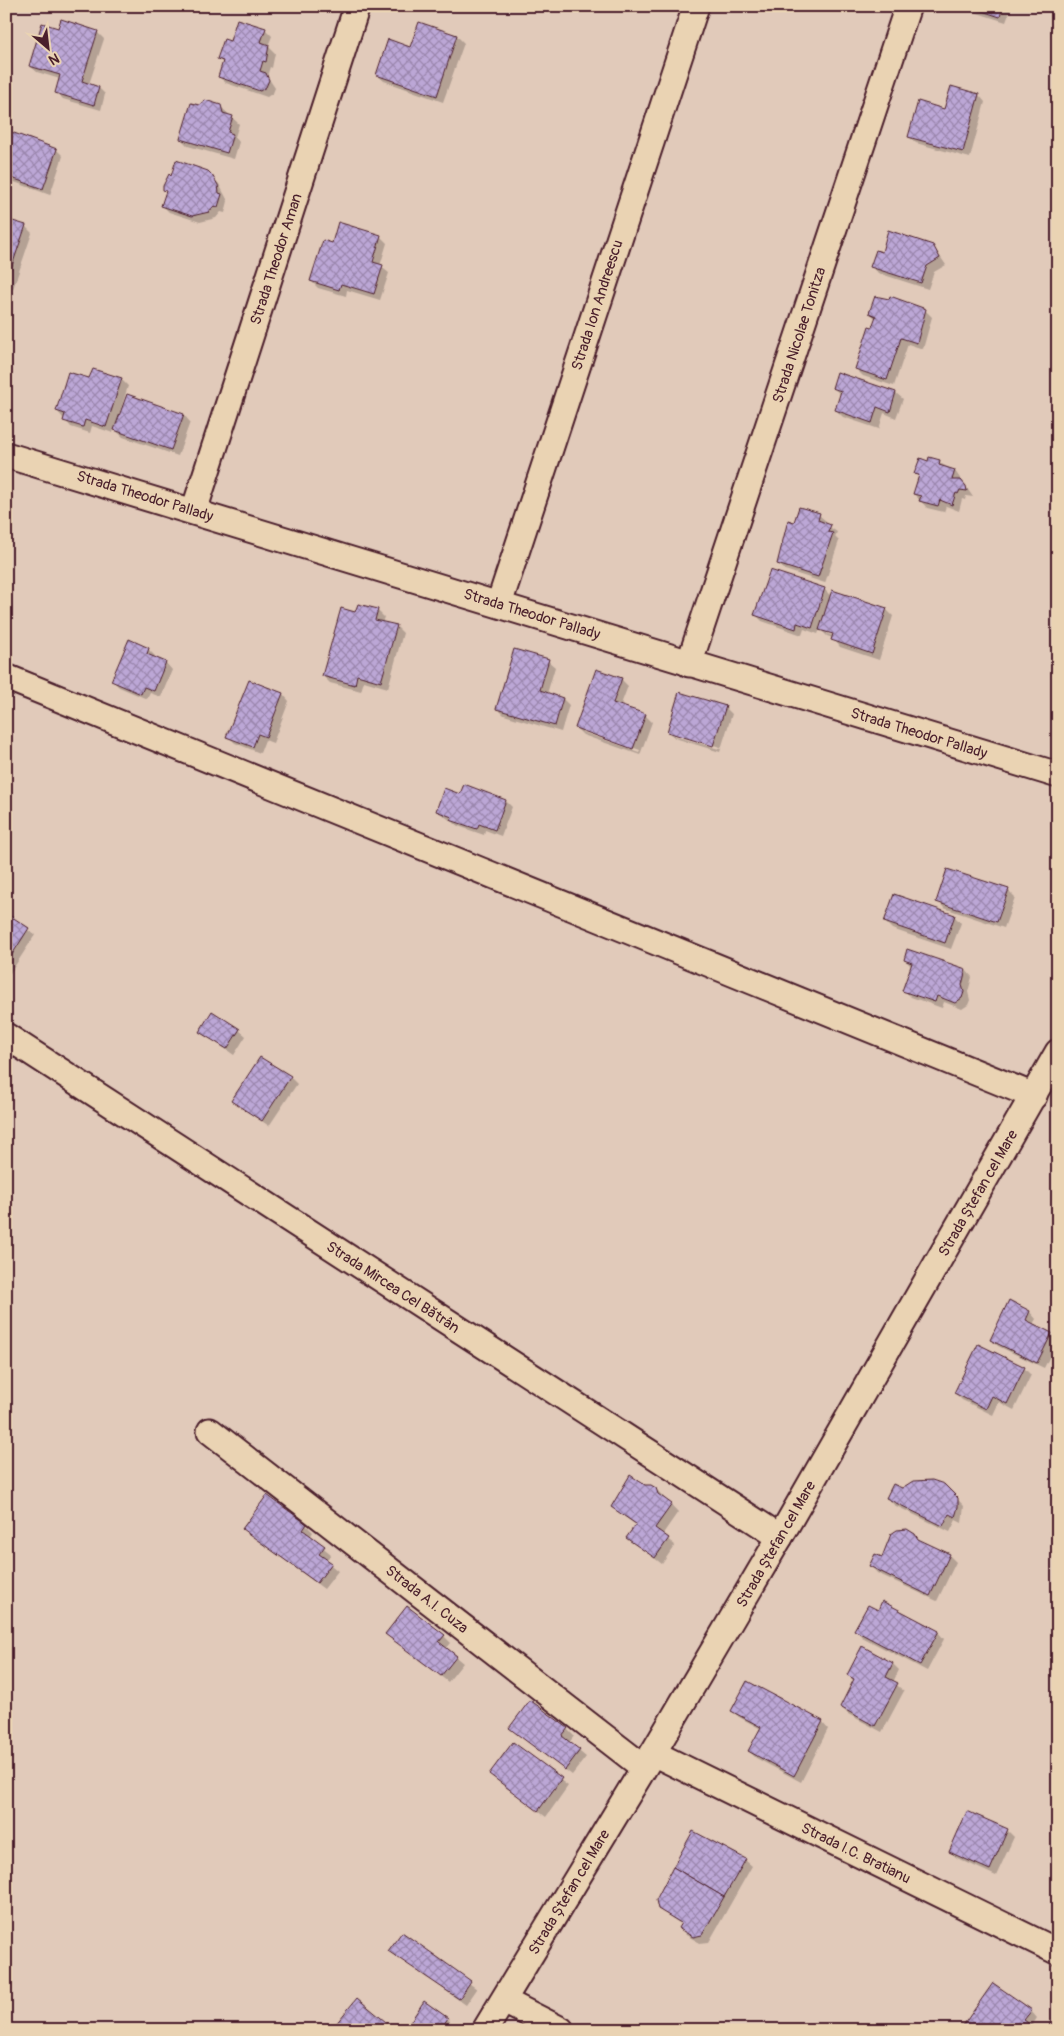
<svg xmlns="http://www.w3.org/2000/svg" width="1064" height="2036" font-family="Pangolin,sans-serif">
<defs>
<pattern id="building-cross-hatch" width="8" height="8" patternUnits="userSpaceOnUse" patternTransform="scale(1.25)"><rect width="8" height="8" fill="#bca7d6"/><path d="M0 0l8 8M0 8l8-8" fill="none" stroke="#9b87ae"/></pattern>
</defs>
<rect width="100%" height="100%" fill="#e1caba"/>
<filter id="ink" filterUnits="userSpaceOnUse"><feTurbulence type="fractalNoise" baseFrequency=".02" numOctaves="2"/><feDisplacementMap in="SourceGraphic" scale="10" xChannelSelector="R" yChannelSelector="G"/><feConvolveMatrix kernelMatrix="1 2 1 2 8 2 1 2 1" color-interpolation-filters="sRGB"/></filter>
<g filter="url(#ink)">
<!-- shadow -->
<g fill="#0003" fill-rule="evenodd">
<path d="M955 6H1012L1006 22Z"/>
<path d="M419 23 457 36 464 43 443 102 384 81 377 75 411 48Z"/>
<path d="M265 29 272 36 268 46 275 53 272 68 270 67 267 76 275 88 273 93 267 97 226 83 219 77 223 63 219 59 230 42Z"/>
<path d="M59 30 97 32 104 39 89 84 99 88 105 94 101 110 63 99 56 92 60 79 37 72 30 66Z"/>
<path d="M979 95 985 102 970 158 916 143 909 137 945 110Z"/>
<path d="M220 106 239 124 235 137 239 142 234 159 188 146 181 139 200 107Z"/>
<path d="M6 132 57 150 63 156 50 195 6 179Z"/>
<path d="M208 173 219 184 228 201 225 213 221 212 216 218 200 222 169 212 162 205 172 177Z"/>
<path d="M6 220 25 226 32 233 13 289 6 286Z"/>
<path d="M380 236 387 243 380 266 389 273 380 300 347 290 346 296 318 288 311 281 333 244Z"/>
<path d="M933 246 946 265 934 272 928 289 878 273 872 266 882 254Z"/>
<path d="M925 310 932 317 923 349 908 344 894 386 863 376 856 369 876 319 870 313Z"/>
<path d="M838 373 896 393 903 399 896 418 884 413 879 429 843 417 836 410 841 395 833 388Z"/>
<path d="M121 379 128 386 119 415 121 416 128 395 184 415 190 422 178 456 123 437 114 429 113 433 92 426 90 433 71 427 57 411 90 380Z"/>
<path d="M930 458 955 471 973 497 966 496 965 500 962 499 959 511 946 506 944 512 927 508 914 494 920 478 916 473 928 463Z"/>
<path d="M819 515 826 521 825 524 837 532 835 537 839 541 825 583 785 570 778 564 795 524Z"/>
<path d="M824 589 831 596 886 609 893 616 879 660 840 647 833 638 827 636 820 629 818 634 804 629 802 635 762 621 756 615ZM827 631 840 635 839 637 827 634Z"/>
<path d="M377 610 384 617 382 623 396 626 403 633 388 688 364 681 361 691 330 683 323 676 356 613Z"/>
<path d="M148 649 155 656 154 658 166 663 172 670 161 697 150 693 147 699 119 687 113 681Z"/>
<path d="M548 661 555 667 547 694 563 699 569 705 561 732 504 715 497 708Z"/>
<path d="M621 679 628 686 620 707 645 715 652 722 640 755 583 735 576 728ZM582 730 640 750 639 752 582 732Z"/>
<path d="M249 681 283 694 289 701 273 743 265 740 260 753 235 743 228 736Z"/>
<path d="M725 707 732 714 720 752 675 738 668 732ZM674 733 720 747 719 749 674 736Z"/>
<path d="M461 796 506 801 512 807 501 836 485 830 484 835 458 826 437 811Z"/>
<path d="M1008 890 1015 897 1004 928 944 908 938 901Z"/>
<path d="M6 915 35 935 7 978H6Z"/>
<path d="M954 916 961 923 951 949 892 929 885 922Z"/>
<path d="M905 960 966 970 972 977 968 992 970 1000 968 1005 962 1009 944 1002 942 1008 911 997 904 990 912 967Z"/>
<path d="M239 1030 246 1036 234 1055 201 1032Z"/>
<path d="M290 1077 297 1084 269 1126 233 1101Z"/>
<path d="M1030 1312 1036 1319 1033 1324 1051 1334 1058 1340 1044 1368 998 1346 991 1339Z"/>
<path d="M1024 1368 1031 1375 1014 1410 999 1402 993 1415 962 1400 955 1393Z"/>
<path d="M944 1485 964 1506 962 1523 956 1520 950 1532 894 1505 888 1498 902 1490Z"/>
<path d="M644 1486 656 1489 678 1512 662 1535 675 1545 662 1564 628 1538 637 1526 612 1507Z"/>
<path d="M268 1497 306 1525 313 1532 310 1537 331 1554 326 1561 338 1571 324 1589 251 1535Z"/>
<path d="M914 1535 922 1542 949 1555 956 1562 937 1601 877 1573 871 1566Z"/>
<path d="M856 1630 938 1632 944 1639 927 1671 862 1637Z"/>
<path d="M387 1634 444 1636 451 1643 446 1649 463 1663 448 1682Z"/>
<path d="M893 1664 899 1670 893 1682 904 1691 882 1732 848 1714 841 1707 855 1682 848 1675Z"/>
<path d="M732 1711 822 1722 828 1729 801 1782 756 1758 749 1751 761 1729 739 1717Z"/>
<path d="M510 1728 567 1729 574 1736 569 1743 586 1757 572 1775Z"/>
<path d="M513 1743 568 1786 546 1817 490 1774Z"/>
<path d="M1007 1830 1014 1837 996 1876 957 1858 950 1852Z"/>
<path d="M745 1860 752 1866 709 1942 700 1943 686 1935 680 1928 682 1925 659 1909Z"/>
<path d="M402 1934 477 1989 466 2005 390 1951Z"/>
<path d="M357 2000 385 2023 392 2030H333Z"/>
<path d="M425 2003 448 2019 454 2026 452 2030H406Z"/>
<path d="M1031 2011 1037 2018 1031 2027 962 2030Z"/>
</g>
<!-- building -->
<g fill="url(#building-cross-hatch)" stroke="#4a1f2b">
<path d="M967 6H1003L1000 17Z"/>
<path d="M61 19 98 31 82 81 99 87 94 105 55 93 60 75 29 66 42 23 58 28Z"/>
<path d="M237 19 266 28 261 42 269 45 266 62 263 61 260 71 266 73 269 80 266 87 260 91 218 77 223 61 217 59 224 39 230 41Z"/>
<path d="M419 22 457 35 437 96 376 75 388 39 410 47Z"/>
<path d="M951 86 979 94 963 152 908 137 918 101 944 109Z"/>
<path d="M205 100 221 105 223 113 233 116 228 132 233 134 227 153 180 139 191 103 199 105Z"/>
<path d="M6 130 57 149 43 189 6 176Z"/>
<path d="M176 160 208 171 212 175 218 185 219 193 222 194 218 207 214 206 209 212 192 216 161 206 166 191 163 190V186L169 174 171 176Z"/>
<path d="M6 219 26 225 6 283Z"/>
<path d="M338 222 381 235 373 262 383 265 374 294 341 284 339 290 310 281 323 240 332 243Z"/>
<path d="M888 230 933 245 940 258 927 266 921 283 870 267 876 250 882 252Z"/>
<path d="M875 296 889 299 890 296 926 309 917 343 901 338 887 380 855 369 869 326 872 327 876 316 869 313Z"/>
<path d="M93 369 122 378 106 427 85 420 83 427 63 421 65 414 56 411 68 372 89 378Z"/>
<path d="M837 372 896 392 890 412 877 407 872 423 835 410 841 391 832 388Z"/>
<path d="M127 394 184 414 171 450 114 430Z"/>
<path d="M929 457 940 460 939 465 955 470 952 480H961L966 486 967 491 960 490 958 494 956 493 952 505 940 500 938 506 919 501 921 496 913 494 919 475 914 474 920 458 928 461Z"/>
<path d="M799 507 820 513 818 520 831 525 828 532 833 533 818 577 777 564 788 520 794 522Z"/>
<path d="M770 570 825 588 812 628 797 623 796 629 754 615Z"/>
<path d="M832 590 887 608 872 654 831 640 833 634 819 630Z"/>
<path d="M358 604 378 609 375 620 397 625 381 682 357 675 355 685 322 676 341 608 355 612Z"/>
<path d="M129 639 149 648 147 654 166 662 154 691 144 687 141 694 111 681Z"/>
<path d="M514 649 549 659 540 690 563 698 555 726 496 709Z"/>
<path d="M596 669 622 678 613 703 646 714 633 749 575 728Z"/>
<path d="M249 680 283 693 266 737 258 734 253 747 226 737Z"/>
<path d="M679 692 726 706 713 746 667 732Z"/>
<path d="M464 784 506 800 495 830 479 824 477 829 450 820 452 817 436 811 444 788 460 794Z"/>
<path d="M947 869 1009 889 997 922 936 902Z"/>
<path d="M894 894 955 915 945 943 884 922Z"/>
<path d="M6 913 29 928 6 964Z"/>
<path d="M907 949 966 969 962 985 964 992 962 998 955 1003 937 996 935 1002 902 991 912 963 904 960Z"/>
<path d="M212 1011 240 1029 227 1049 199 1032Z"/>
<path d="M260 1057 291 1076 262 1121 231 1101Z"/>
<path d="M1009 1300 1030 1311 1026 1320 1052 1333 1037 1363 990 1340Z"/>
<path d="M978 1344 1025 1367 1007 1404 992 1396 986 1409 954 1393Z"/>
<path d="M630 1475 645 1485H651L656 1488 658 1494 672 1504 655 1528 669 1538 655 1558 626 1538 636 1524 611 1507Z"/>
<path d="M932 1480 944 1484 958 1498V1507L955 1517 949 1514 943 1526 886 1498 893 1484 902 1488 913 1481Z"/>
<path d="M267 1495 307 1524 303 1530 325 1546 319 1554 332 1563 317 1583 242 1529Z"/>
<path d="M907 1529 915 1534 918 1539 950 1554 930 1596 869 1566 875 1554 882 1557 891 1534 897 1530Z"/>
<path d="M882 1601 939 1631 920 1665 854 1630 868 1605 878 1610Z"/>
<path d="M407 1606 445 1635 439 1642 457 1656 441 1676 385 1634Z"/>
<path d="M862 1646 893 1663 886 1677 898 1683 875 1726 840 1707 854 1679 847 1675Z"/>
<path d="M747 1681 823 1721 794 1776 748 1751 761 1727 731 1711Z"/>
<path d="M530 1700 568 1728 562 1736 580 1750 565 1770 509 1728Z"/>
<path d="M513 1742 562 1778 538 1811 489 1774Z"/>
<path d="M967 1811 1008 1829 990 1870 949 1852Z"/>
<path d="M693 1831 746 1859 724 1897 673 1867Z"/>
<path d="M673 1867 724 1897 702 1935 693 1937 678 1928 681 1923 658 1909 656 1900Z"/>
<path d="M402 1932 471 1981 459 1999 388 1951Z"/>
<path d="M993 1983 1032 2010 1024 2020 1038 2030H960Z"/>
<path d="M357 1998 386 2022 380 2030H331Z"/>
<path d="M424 2001 448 2018 440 2030H405Z"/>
</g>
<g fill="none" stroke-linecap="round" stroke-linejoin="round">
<defs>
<g id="minor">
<path d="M6 455 1058 775"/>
<path d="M194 511 357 6"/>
<path d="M499 604 696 6"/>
<path d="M689 664 908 6"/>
<path d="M6 677 1034 1096"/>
<path d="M6 1036 780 1537"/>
<path d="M210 1431 643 1767"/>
<path d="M653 1753 1058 1952"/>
<path d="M504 2001 561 2030"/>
<path d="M485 2030 653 1753 780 1537 1058 1052"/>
</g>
</defs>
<!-- minor casing -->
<use href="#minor" stroke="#4a1f2b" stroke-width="29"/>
<!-- minor -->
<use href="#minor" stroke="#ead3b3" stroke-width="25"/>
</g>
</g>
<g text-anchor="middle" stroke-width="4" stroke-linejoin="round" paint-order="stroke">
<!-- street labels -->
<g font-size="15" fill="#4a1f2b" stroke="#ead3b3">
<text transform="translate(276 259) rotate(-72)" y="5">Strada Theodor Aman</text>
<text transform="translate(597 305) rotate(-72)" y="5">Strada Ion Andreescu</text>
<text transform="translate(799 335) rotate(-72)" y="5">Strada Nicolae Tonitza</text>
<text transform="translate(145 496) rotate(17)" y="5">Strada Theodor Pallady</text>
<text transform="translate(532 614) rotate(17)" y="5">Strada Theodor Pallady</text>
<text transform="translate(919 733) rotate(17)" y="5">Strada Theodor Pallady</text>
<text transform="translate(978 1193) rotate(-60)" y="5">Strada Ștefan cel Mare</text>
<text transform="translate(393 1287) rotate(33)" y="5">Strada Mircea Cel Bătrân</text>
<text transform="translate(776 1544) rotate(-60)" y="5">Strada Ștefan cel Mare</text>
<text transform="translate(427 1599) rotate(38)" y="5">Strada A.I. Cuza</text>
<text transform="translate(856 1853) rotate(26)" y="5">Strada I.C. Bratianu</text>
<text transform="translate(569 1892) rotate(-59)" y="5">Strada Ștefan cel Mare</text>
</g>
</g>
<!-- margin -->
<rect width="1064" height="2036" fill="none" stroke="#ead3b3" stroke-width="25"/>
<rect x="12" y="12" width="1039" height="2011" fill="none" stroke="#4a1f2b" stroke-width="2" filter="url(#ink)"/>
<!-- north arrow -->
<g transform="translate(48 48) rotate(152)" stroke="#ead3b3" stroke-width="4" paint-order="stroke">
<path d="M0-4L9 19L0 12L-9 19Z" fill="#4a1f2b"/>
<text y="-8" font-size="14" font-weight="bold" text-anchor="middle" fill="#4a1f2b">N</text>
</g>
</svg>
